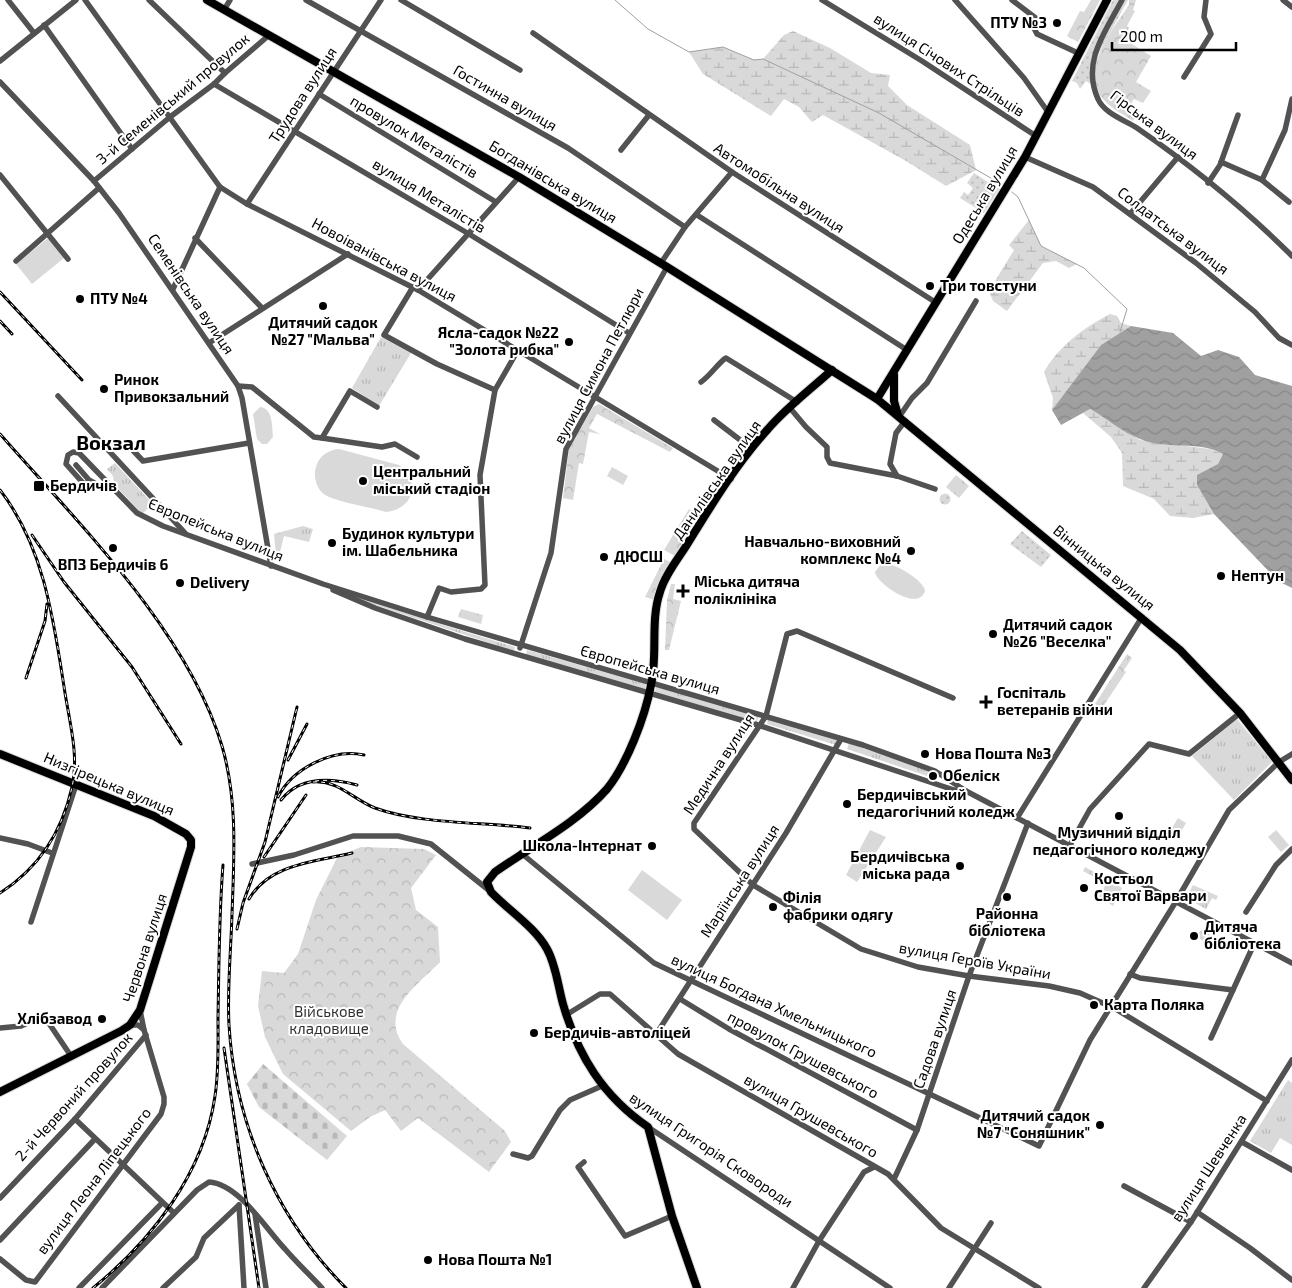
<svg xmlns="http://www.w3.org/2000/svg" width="1292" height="1288" font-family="'Exo 2',sans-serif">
<defs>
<pattern id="grass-dots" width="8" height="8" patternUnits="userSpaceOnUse" patternTransform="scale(1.25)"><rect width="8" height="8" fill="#d9d9d9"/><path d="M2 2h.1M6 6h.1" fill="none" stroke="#b8b8b8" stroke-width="1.8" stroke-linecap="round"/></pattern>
<pattern id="forest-crowns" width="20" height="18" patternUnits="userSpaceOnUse" patternTransform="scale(1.25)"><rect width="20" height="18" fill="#d9d9d9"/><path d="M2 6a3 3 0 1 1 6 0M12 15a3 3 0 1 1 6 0" fill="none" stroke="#b8b8b8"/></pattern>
<pattern id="wetland-marsh" width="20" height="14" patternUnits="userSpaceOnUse" patternTransform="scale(1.25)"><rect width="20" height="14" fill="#d9d9d9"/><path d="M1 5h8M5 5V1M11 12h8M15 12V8" fill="none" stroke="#b8b8b8"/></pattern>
<pattern id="cemetery-stones" width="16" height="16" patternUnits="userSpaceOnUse" patternTransform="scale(1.25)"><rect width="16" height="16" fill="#d9d9d9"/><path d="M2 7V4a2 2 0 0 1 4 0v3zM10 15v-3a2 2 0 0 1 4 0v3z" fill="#b8b8b8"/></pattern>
<pattern id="park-tufts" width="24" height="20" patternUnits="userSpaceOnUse" patternTransform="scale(1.25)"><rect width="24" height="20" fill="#d9d9d9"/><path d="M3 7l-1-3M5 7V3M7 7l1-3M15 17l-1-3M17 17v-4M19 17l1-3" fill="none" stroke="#b8b8b8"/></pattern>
<pattern id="water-waves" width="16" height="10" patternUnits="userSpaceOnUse" patternTransform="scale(1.25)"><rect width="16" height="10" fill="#a0a0a0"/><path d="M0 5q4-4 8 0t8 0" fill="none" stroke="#888"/></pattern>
</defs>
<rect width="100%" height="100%" fill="#fff"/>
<!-- grass -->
<g fill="url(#grass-dots)">
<path d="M1113 0H1128L1095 60 1097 88 1086 81 1080 89 1077 83 1072 81Z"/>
<path d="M974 173 999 189 984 213 960 198 964 192 968 195 973 188 967 183Z"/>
<circle cx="945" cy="499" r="5.5"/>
<path d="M1022 531 1051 555 1041 567 1010 544Z"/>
<circle cx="1204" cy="935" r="5.5"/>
</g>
<!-- forest -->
<g fill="url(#forest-crowns)">
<path d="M1091 0H1100L1078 42 1067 36 1080 11 1084 12Z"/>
<path d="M1129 0H1136L1133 10 1135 11 1127 26 1129 28 1124 39 1151 56 1136 82 1151 91 1143 103 1134 99 1128 108 1136 115 1133 121C1123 114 1112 109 1104 100 1078 71 1113 29 1129 5Z"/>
<path d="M599 404 673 448 670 452 597 414 589 428 600 434 589 432 583 464 579 463 573 500 563 498 569 449 593 407Z"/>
<path d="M689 509 701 516 675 556 664 550Z"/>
<path d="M664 559 670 562 659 584 655 600 645 597Z"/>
<path d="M671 584H675L673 599 681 601 669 650H665L667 600Z"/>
<path d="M461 609 483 615 481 624 458 617Z"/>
<path d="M1127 654 1132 658 1124 670 1126 672 1102 708 1095 704Z"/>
<path d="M361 847 424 849 436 855 411 888 416 910 438 927 440 962C418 985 379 1010 403 1044L505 1131 511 1142 489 1172 418 1118 401 1131 385 1110 370 1117 351 1131 283 1074 265 1037 258 1006 262 971 284 973 298 954 316 900 338 856Z"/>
<path d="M1085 867 1122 888 1113 906 1103 899 1098 903 1096 902 1106 884 1083 871Z"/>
</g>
<!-- wetland -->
<g fill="url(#wetland-marsh)">
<path d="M793 31 830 48 871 73 890 75 888 86 907 105 970 145 976 170 946 186 906 161 823 115 812 122 799 107 784 99 771 116 703 74 689 52 723 47 754 60 763 59 784 35Z"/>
<path d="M1029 220 1041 246 1077 264 1069 268 1056 261 1043 263 1007 311 993 301 989 291 1014 250 1009 245Z"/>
<path d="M1110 314 1117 316 1121 323 1131 326 1101 345 1052 410 1053 398 1044 372C1060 345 1083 328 1110 314Z"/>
<path d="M1090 409 1140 440 1210 449 1223 454 1218 464 1197 485 1214 514 1193 518 1170 516 1154 499 1123 486 1122 453 1111 437 1083 413Z"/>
</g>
<!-- cemetery -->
<path fill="url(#cemetery-stones)" d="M263 1064 347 1136 327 1160 259 1107 247 1084Z"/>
<!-- park -->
<g fill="url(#park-tufts)">
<path d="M381 337 411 353 379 406 352 388Z"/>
<path d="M115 463 153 504 142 514 114 484 113 476 107 469Z"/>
<path d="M956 475 969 486 959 498 946 487Z"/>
<path d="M303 526 313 529 309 542 284 536 279 556H276L274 534Z"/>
<path d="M352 593 446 626 515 647 514 651 351 597Z"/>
<path d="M527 650 646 684 645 690 526 655Z"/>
<path d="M656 687 759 715 757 722 655 692Z"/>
<path d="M768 718 838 740 836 745 767 724Z"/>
<path d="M1237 719 1272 762 1234 800 1192 756Z"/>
<path d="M849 743 932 772 930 777 847 749Z"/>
<path d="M1193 885 1218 896 1216 900 1212 898 1206 909 1186 898Z"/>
<path d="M1288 1080 1292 1083V1145L1280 1138 1271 1153 1250 1141Z"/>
</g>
<!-- garden -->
<g fill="#d9d9d9">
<path d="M48 238 64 258 32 284 16 264Z"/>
<path d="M260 407C273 408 272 426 273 437L267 444H262L257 439 253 414Z"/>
<path d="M339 449 399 465C422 483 413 509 386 512 370 507 337 502 325 495 316 489 313 476 316 467 319 456 328 450 339 449Z"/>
<path d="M612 467 628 476 623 485 607 476Z"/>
<path d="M882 563C893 562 924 580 925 591 918 613 876 583 875 572Z"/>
<path d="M1178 818 1186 823 1178 837 1170 831Z"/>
<path d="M870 830 886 837 857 882 846 875Z"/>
<path d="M1276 830 1289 845 1281 852 1268 837Z"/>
<path d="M642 870 682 900 667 920 628 890Z"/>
</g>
<!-- water -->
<path fill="url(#water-waves)" d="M1131 326 1173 333 1201 356 1218 350 1239 357 1255 375 1292 386V588L1278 581 1214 514 1197 485V475L1218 464 1223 454C1198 440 1165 450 1140 439 1122 432 1106 418 1090 409L1061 425 1052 410 1101 345Z"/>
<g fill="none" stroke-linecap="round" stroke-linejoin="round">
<!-- stream -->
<g stroke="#a0a0a0" stroke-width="1">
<path d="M615 0 648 29 689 52 723 47 754 60 763 59 879 113 1001 184"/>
<path d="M1012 192 1018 197 1041 246 1084 268 1127 309 1120 332"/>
</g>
<defs>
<g id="major">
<path d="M207 0 519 177 667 267 877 399 1180 650 1240 713 1292 780"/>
<path d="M894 375V401L898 415"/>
<path d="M877 399 1025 157 1107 0"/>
<path d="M0 754 154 816 186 834 191 840V847L140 1010 130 1025 121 1031 0 1092"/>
<path d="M697 1288 672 1216 648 1127C603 1096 578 1056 563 1004 558 986 556 965 547 949 535 927 508 910 491 892L487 882 495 872C532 846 577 823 607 789 627 764 645 717 651 685 658 655 650 621 660 592 665 574 679 558 688 543 712 504 737 463 768 429 787 407 811 389 832 370"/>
</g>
</defs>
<!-- major casing -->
<use href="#major" stroke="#dbdbdb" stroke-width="10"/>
<!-- minor -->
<g stroke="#525252" stroke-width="5.5">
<path d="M8 0 34 33"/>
<path d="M85 0 220 187 247 204 418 290 731 479"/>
<path d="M149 0 225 73"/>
<path d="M306 0 568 148 685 227"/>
<path d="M401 0 520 70"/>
<path d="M822 0 922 61 1036 136"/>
<path d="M955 0 1024 78 1048 112"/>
<path d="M1012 0 1037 19 1034 28 1037 34 1078 53"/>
<path d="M1122 0C1106 31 1081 62 1098 99 1104 113 1124 120 1137 128 1192 166 1245 209 1292 256"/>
<path d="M1283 0 1292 7"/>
<path d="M224 10 230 0"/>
<path d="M44 25 132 149"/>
<path d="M533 33 732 172 935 302"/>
<path d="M0 61 76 0"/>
<path d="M1184 77 1211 34 1204 17 1206 0"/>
<path d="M0 82 94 181 119 213 238 386 242 398 271 566"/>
<path d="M214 84 469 234 629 333"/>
<path d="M319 94 496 202"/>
<path d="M621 150 649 115"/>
<path d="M1025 157 1093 187 1196 263 1255 312 1279 338 1292 345"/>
<path d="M1221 162 1262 180 1289 202"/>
<path d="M0 175 68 259"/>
<path d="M1262 180 1285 130 1292 99"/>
<path d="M94 181 170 117 214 84 225 73 268 36"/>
<path d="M1208 183 1220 165 1238 115"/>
<path d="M247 204 381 0"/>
<path d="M1130 214 1178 157"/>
<path d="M697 215 907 350"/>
<path d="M195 238 262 308"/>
<path d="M16 261 99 188"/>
<path d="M661 263 685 227 732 172"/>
<path d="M413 287 384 335 437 364 495 390 480 475 485 585 481 589 451 592 439 588 427 617"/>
<path d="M173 289 220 187"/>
<path d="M418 290 519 177"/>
<path d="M209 343 348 254"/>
<path d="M701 382C709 377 720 361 726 358L797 402"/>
<path d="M238 386 252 387 314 437 322 438 350 391 377 407"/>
<path d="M495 390 518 350"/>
<path d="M58 396 186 534"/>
<path d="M790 408 806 427 827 447V457L830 463 897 476 935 489"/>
<path d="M899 417 912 398 927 383 976 301"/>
<path d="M714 420 752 449"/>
<path d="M322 438 382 447 395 444 417 457"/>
<path d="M126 443 143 461 249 443"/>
<path d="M76 465 89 480 96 484"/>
<path d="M897 476 890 464 896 433 905 421"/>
<path d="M109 486 83 483 66 464 68 455 73 452 79 453 137 513 163 526 323 584 427 617 863 745 935 771 966 791 1292 963"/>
<path d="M333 590 375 608 465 639 758 725 954 790 966 791"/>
<path d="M520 648 551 553 566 449 667 267"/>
<path d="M953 698 797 631 787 634 766 716 694 823V829L753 885 861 949 918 967 969 976 1049 986 1080 993 1114 1008 1267 1101"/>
<path d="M1017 818 1142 617"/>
<path d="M0 838 28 844 52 853"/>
<path d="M1070 845 1090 809 1149 744 1189 754 1240 713"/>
<path d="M521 853 654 963 1039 1146 1090 1040 1175 903 1229 810 1279 762 1292 754"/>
<path d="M252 864 294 855 353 836H398L431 844 491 892"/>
<path d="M1246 912 1276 865 1292 849"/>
<path d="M31 922 76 785"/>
<path d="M1130 974 1140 978 1233 990"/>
<path d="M680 999 729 1029 917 1130"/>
<path d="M140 1010 144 1030"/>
<path d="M566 1015 600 994H610L678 1054 888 1174 941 1228 1039 1288"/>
<path d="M0 1028 21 1026 44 1016 71 1056"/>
<path d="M655 1036 786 833 841 739"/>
<path d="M1211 1038 1254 944"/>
<path d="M75 1119 174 1213"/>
<path d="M648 1127 890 1288"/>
<path d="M1242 1142 1292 1170"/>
<path d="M513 1154 528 1158 532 1156 560 1110 570 1100 602 1086"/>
<path d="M584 1162 578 1167 625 1236 672 1216"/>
<path d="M894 1179 917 1130 969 976 1028 823"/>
<path d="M1124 1186 1191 1222"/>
<path d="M0 1198 75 1119 146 1035"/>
<path d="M239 1205 244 1288"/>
<path d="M1197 1212 1250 1248 1292 1280"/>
<path d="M255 1214 266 1288"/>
<path d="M0 1240 94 1140"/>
<path d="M0 1259 26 1280 35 1282 161 1114 164 1104V1097L144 1030 138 1025H130"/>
<path d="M79 1288 162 1203"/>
<path d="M102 1288 197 1190 209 1182C239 1184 266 1229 285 1249 297 1263 310 1275 322 1288"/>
<path d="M163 1288 196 1257 204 1238 239 1205"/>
<path d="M793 1288 819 1241 864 1172 874 1167"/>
<path d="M949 1288 991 1223"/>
<path d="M1144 1288 1191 1222 1292 1060"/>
</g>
<!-- major -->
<use href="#major" stroke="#000" stroke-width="8"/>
<defs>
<g id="rail">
<path d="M0 292 82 380"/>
<path d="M0 321 12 334"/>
<path d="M0 434C78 523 188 631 222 746 238 801 234 858 232 914 231 951 227 988 229 1025 235 1124 276 1218 346 1288"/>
<path d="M0 490C45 548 54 623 65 693 70 724 79 756 72 787 62 832 39 868 0 893"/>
<path d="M32 535 64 582 132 667 181 744"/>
<path d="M26 678 45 621 47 604"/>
<path d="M288 760 307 724"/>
<path d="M313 782C339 780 352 799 375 808 419 824 482 822 530 828"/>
<path d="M278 797C292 769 332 748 364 755"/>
<path d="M281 800C300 776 331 778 357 785"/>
<path d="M264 857 306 795"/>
<path d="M249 899C270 863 316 862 352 853"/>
<path d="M237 929 243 903 265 842 297 707"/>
<path d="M224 1048 259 1288"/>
<path d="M93 1288C152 1240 204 1173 215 1096 219 1070 218 1043 218 1017 219 966 219 915 223 865"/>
</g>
</defs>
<!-- rail casing -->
<use href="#rail" stroke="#000" stroke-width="3"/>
<!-- rail -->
<use href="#rail" stroke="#fff" stroke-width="1" stroke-dasharray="4" stroke-linecap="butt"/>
</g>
<!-- markers -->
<g fill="#000" stroke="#fff" stroke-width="2">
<circle cx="1057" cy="23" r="5"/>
<circle cx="930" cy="286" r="5"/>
<circle cx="80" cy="299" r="5"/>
<circle cx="323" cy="306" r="5"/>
<circle cx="569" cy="342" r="5"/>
<circle cx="104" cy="389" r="5"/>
<circle cx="363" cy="481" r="5"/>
<rect x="33" y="480" width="12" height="12" rx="2.5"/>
<circle cx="332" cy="543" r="5"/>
<circle cx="113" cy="548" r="5"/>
<circle cx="911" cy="551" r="5"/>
<circle cx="604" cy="557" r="5"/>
<circle cx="1221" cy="576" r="5"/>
<circle cx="180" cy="583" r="5"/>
<path d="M680.5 583.5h5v5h5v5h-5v5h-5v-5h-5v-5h5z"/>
<circle cx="993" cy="634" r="5"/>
<path d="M983.5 694.5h5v5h5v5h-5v5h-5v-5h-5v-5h5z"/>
<circle cx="925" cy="754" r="5"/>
<circle cx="933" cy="776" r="5"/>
<circle cx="847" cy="804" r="5"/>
<circle cx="1119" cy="816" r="5"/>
<circle cx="652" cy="846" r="5"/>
<circle cx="960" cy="866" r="5"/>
<circle cx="1084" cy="888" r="5"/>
<circle cx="1007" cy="897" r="5"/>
<circle cx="773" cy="907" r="5"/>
<circle cx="1194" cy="936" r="5"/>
<circle cx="1094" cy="1005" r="5"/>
<circle cx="102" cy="1019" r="5"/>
<circle cx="534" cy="1033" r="5"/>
<circle cx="1100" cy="1125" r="5"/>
<circle cx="428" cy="1260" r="5"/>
</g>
<g text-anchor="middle" stroke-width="4" stroke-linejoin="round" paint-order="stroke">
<!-- poi labels -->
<g font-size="15" font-weight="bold" fill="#000" stroke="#fff" text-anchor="start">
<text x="1047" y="28" text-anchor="end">ПТУ №3</text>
<text x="940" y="291">Три товстуни</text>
<text x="90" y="304">ПТУ №4</text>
<text x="323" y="328" text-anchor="middle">Дитячий садок<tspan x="323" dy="17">№27 "Мальва"</tspan></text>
<text x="559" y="338" text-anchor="end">Ясла-садок №22<tspan x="559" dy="17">"Золота рибка"</tspan></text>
<text x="114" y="385">Ринок<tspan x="114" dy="17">Привокзальний</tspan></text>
<text x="373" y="477">Центральний<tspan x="373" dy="17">міський стадіон</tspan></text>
<text x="50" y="491">Бердичів</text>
<text x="342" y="539">Будинок культури<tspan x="342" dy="17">ім. Шабельника</tspan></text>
<text x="901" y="547" text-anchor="end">Навчально-виховний<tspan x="901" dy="17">комплекс №4</tspan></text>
<text x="614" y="562">ДЮСШ</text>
<text x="113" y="570" text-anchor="middle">ВПЗ Бердичів 6</text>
<text x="1231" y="581">Нептун</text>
<text x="694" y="587">Міська дитяча<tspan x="694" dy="17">поліклініка</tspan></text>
<text x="190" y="588">Delivery</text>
<text x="1003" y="630">Дитячий садок<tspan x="1003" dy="17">№26 "Веселка"</tspan></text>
<text x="997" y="698">Госпіталь<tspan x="997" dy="17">ветеранів війни</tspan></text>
<text x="935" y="759">Нова Пошта №3</text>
<text x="943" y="781">Обеліск</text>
<text x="857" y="800">Бердичівський<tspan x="857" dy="17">педагогічний коледж</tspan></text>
<text x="1119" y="838" text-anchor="middle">Музичний відділ<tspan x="1119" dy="17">педагогічного коледжу</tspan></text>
<text x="642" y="851" text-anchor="end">Школа-Інтернат</text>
<text x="950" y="862" text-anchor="end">Бердичівська<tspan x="950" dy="17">міська рада</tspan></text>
<text x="1094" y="884">Костьол<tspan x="1094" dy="17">Святої Варвари</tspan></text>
<text x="783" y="903">Філія<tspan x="783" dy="17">фабрики одягу</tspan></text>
<text x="1007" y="919" text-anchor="middle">Районна<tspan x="1007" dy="17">бібліотека</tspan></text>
<text x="1204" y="932">Дитяча<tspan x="1204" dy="17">бібліотека</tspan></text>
<text x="1104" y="1010">Карта Поляка</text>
<text x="92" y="1024" text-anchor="end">Хлібзавод</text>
<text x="544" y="1038">Бердичів-автоліцей</text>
<text x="1090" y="1121" text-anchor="end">Дитячий садок<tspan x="1090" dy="17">№7 "Соняшник"</tspan></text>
<text x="438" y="1265">Нова Пошта №1</text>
</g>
<!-- street labels -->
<g font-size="15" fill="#000" stroke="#fff">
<text transform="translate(949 65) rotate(33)" y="5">вулиця Січових Стрільців</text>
<text transform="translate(303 95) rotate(-57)" y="5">Трудова вулиця</text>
<text transform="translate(505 98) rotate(30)" y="5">Гостинна вулиця</text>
<text transform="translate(173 99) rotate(-40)" y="5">3-й Семенівський провулок</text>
<text transform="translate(1154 125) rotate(37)" y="5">Гірська вулиця</text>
<text transform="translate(414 137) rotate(31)" y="5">провулок Металістів</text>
<text transform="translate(553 182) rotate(31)" y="5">Богданівська вулиця</text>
<text transform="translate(779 188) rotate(33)" y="5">Автомобільна вулиця</text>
<text transform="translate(985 195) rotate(-59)" y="5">Одеська вулиця</text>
<text transform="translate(429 196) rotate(31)" y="5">вулиця Металістів</text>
<text transform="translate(1173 231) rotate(37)" y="5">Солдатська вулиця</text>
<text transform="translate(384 260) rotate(28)" y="5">Новоіванівська вулиця</text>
<text transform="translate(191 294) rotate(56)" y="5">Семенівська вулиця</text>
<text transform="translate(599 366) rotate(-62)" y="5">вулиця Симона Петлюри</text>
<text transform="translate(717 480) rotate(-55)" y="5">Данилівська вулиця</text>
<text transform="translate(216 530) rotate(22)" y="5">Європейська вулиця</text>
<text transform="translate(1104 568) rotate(39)" y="5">Вінницька вулиця</text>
<text transform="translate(650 670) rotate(16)" y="5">Європейська вулиця</text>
<text transform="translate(719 764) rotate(-57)" y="5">Медична вулиця</text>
<text transform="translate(109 784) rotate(23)" y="5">Низгірецька вулиця</text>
<text transform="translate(740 881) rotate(-57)" y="5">Маріїнська вулиця</text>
<text transform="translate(145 948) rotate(-72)" y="5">Червона вулиця</text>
<text transform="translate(975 961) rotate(10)" y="5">вулиця Героїв України</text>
<text transform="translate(774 1006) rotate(25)" y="5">вулиця Богдана Хмельницького</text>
<text transform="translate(935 1039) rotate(-71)" y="5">Садова вулиця</text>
<text transform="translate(803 1055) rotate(28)" y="5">провулок Грушевського</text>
<text transform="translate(74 1097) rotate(-48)" y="5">2-й Червоний провулок</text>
<text transform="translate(811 1116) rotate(30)" y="5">вулиця Грушевського</text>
<text transform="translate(711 1150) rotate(34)" y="5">вулиця Григорія Сковороди</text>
<text transform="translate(1209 1168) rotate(-57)" y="5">вулиця Шевченка</text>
<text transform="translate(94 1181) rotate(-53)" y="5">вулиця Леона Ліпецького</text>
</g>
<!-- park labels -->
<g font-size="15" fill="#303030" stroke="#fff">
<text x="329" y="1017">Військове<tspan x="329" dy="17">кладовище</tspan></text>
</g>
<!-- district labels -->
<g font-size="20" font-weight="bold" fill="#000" stroke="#fff">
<text x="111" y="450">Вокзал</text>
</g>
</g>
<!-- scale -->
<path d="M1112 42v8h124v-8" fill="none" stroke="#000000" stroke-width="2.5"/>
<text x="1120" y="42" font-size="15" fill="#000000" stroke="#ffffff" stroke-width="4" paint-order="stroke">200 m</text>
</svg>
